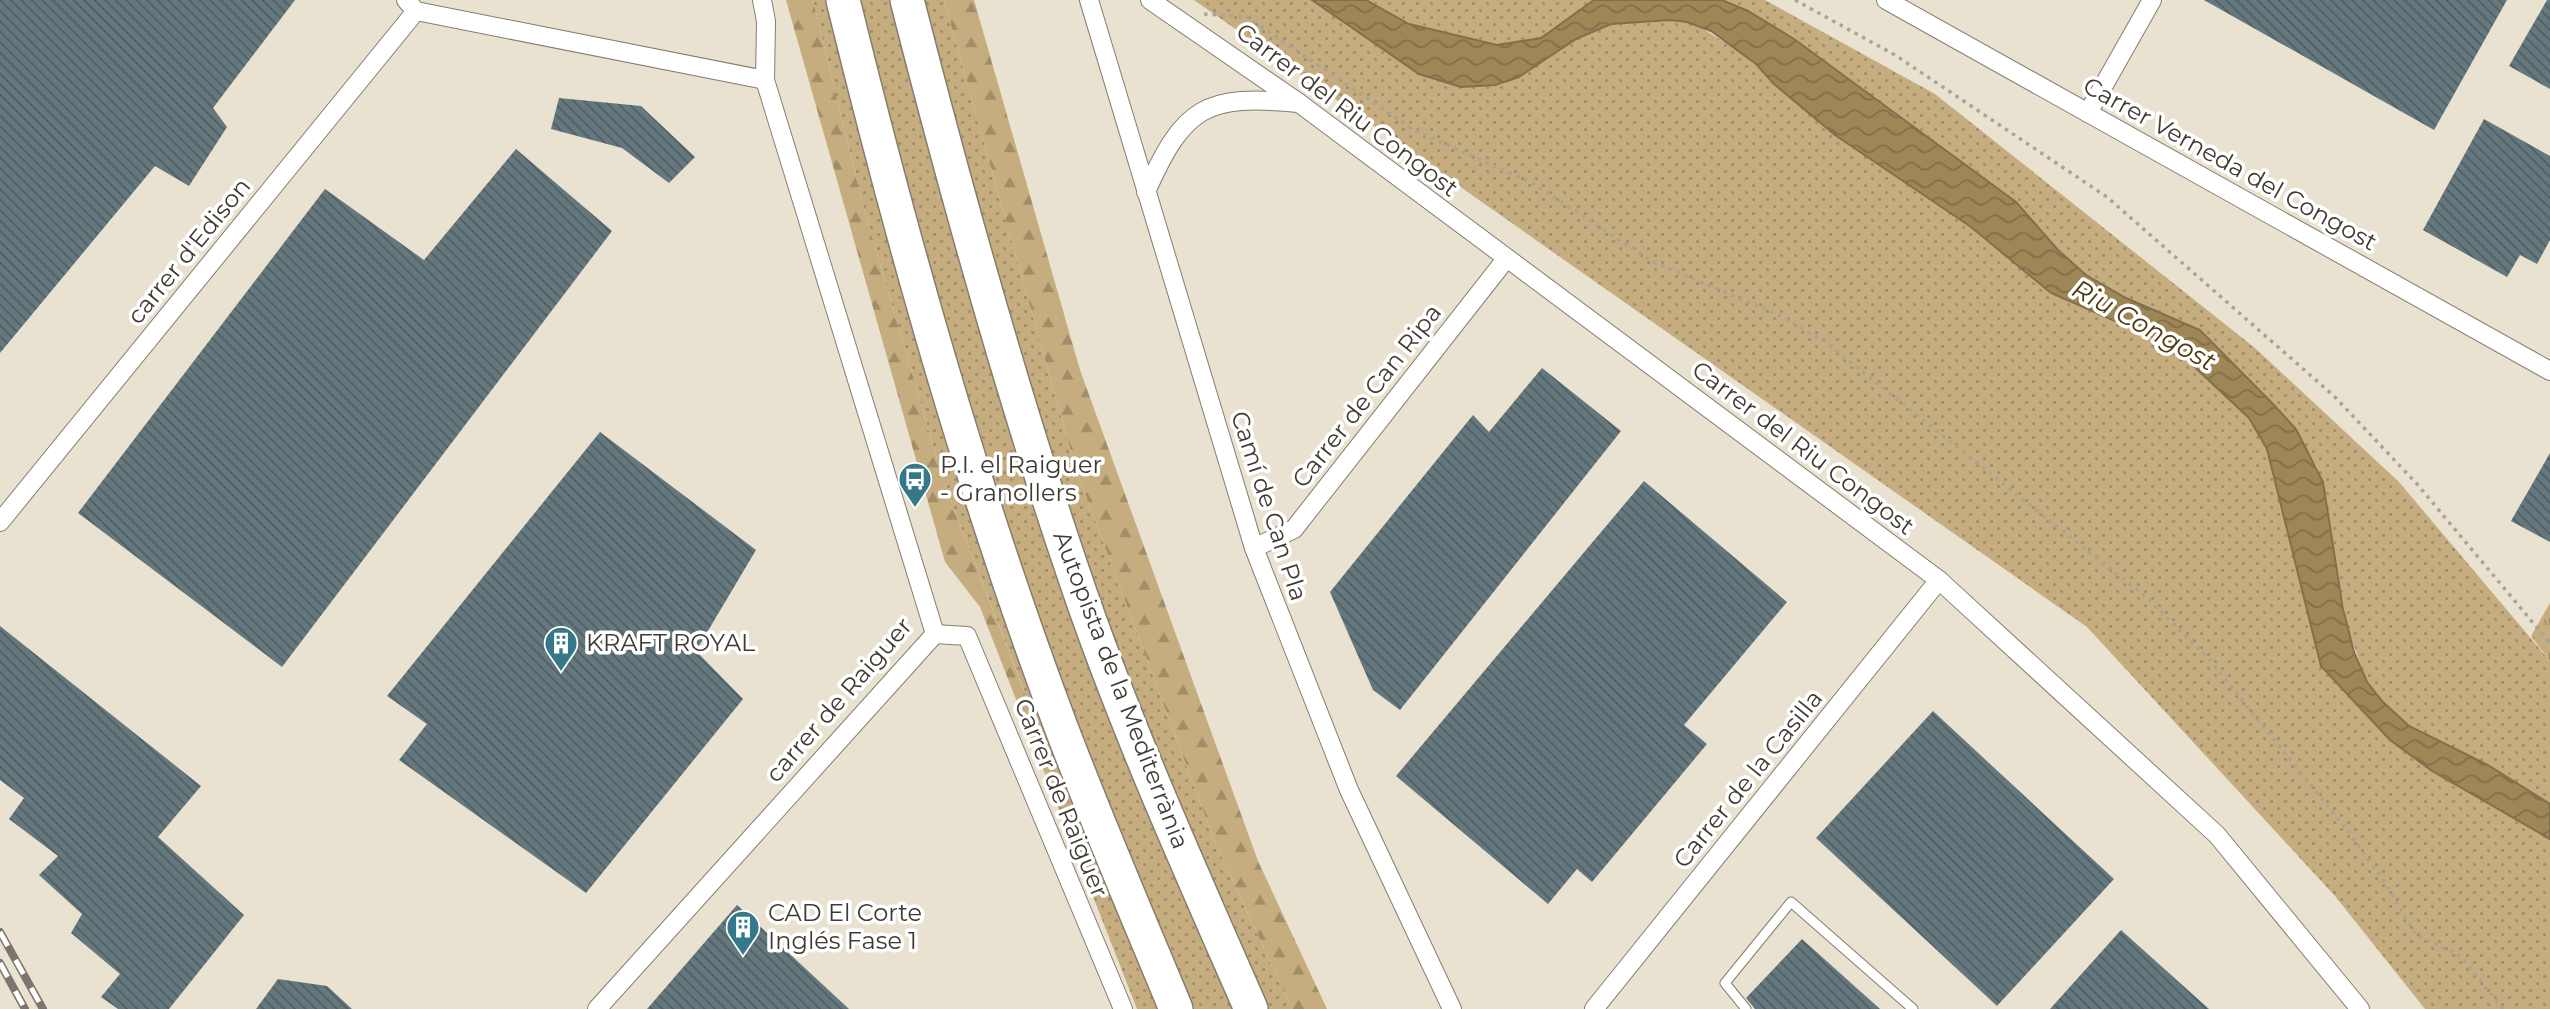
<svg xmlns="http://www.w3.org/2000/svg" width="2550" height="1009" font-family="Montserrat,sans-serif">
<defs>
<pattern id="grass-dots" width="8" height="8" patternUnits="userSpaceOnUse" patternTransform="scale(1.75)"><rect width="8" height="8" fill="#c5ad7f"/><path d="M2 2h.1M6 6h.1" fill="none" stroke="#a18e69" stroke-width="1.8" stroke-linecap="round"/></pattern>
<pattern id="forest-firs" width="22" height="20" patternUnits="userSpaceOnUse" patternTransform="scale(1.75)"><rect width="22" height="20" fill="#c5ad7f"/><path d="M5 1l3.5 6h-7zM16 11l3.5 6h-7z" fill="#a18e69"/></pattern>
<pattern id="park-tufts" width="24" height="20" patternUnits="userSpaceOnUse" patternTransform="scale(1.75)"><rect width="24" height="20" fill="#c5ad7f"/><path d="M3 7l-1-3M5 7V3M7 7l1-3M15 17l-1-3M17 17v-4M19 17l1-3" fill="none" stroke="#a18e69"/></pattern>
<pattern id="water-waves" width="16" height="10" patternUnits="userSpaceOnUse" patternTransform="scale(1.75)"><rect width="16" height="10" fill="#9e8656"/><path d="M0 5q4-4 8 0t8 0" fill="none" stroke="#826f48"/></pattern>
<pattern id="building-back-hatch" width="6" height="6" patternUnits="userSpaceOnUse" patternTransform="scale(1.75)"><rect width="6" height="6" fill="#64787e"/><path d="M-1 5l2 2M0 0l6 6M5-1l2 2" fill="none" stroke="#505e62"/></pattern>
</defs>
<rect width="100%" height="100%" fill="#eae2d1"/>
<!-- grass -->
<g fill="url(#grass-dots)">
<path d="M813 0H944L1075 466 1214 840 1292 1009H1137L1045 774 1052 763 944 483 862 202Z"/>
<path d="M1194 0H1312L1419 74 1461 87 1495 85 1539 64 1576 39 1611 24 1670 20 1695 24 1742 53 1835 135 1971 227 2051 293 2172 346 2249 418 2267 449 2321 666 2390 740 2432 771 2550 839V1009H2425L2335 896 2087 627Z"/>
<path d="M1366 0H1594C1576 12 1560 29 1541 38 1493 60 1407 28 1366 0Z"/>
<path d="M1722 0H1765L1935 94 2255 348 2399 482 2550 661V804L2488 765 2409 726 2382 702 2367 682 2347 627 2326 498 2317 467 2285 416 2201 330 2126 298 2086 275 2058 250 2016 202 1809 50Z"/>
</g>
<!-- forest -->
<g fill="url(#forest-firs)">
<path d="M786 0H813L862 202 944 483 1052 764 1045 774 980 607 945 562Z"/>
<path d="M944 0H974L1080 370 1258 861 1327 1009H1292L1214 840 1075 466Z"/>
</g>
<!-- park -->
<path fill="url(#park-tufts)" d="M2550 603V661L2531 636Z"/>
<!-- water -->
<path fill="url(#water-waves)" stroke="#82704c" stroke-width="2" d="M1312 0H1366L1409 24 1497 45 1541 38 1594 0H1722L1748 11 1794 39 2016 202 2058 250 2086 275 2126 298 2200 330 2272 403 2296 429 2323 482 2343 609 2354 652 2367 682 2383 702 2409 726 2488 765 2550 804V839L2432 771 2390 740 2321 666 2267 449 2249 418 2172 346 2051 293 1971 227 1835 135 1774 84 1756 64 1711 31 1687 22 1670 20 1611 24 1576 39 1519 77 1495 85 1461 87 1419 74Z"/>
<!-- building -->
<g fill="url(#building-back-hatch)">
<path d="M0 0H295L213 108 227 127 189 186 155 166 0 353Z"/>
<path d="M2204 0H2507L2434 130Z"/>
<path d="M2547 0H2550V89L2509 66Z"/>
<path d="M559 98 641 106 695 157 669 183 622 148 551 129Z"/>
<path d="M2484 119 2550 156V240L2537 264 2520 255 2507 277 2423 230Z"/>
<path d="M516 149 612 231 282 667 78 513 325 189 424 260Z"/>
<path d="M1542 368 1621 431 1400 710 1373 690 1330 592 1473 415 1489 432Z"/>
<path d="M600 432 756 550 696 651 743 699 586 893 399 760 427 724 387 696Z"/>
<path d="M2550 453V542L2511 521Z"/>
<path d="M1644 481 1787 602 1684 725 1707 744 1592 882 1577 869 1548 904 1396 776Z"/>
<path d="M0 626 201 786 158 837 244 915 169 1009H118L101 997 120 974 71 933 82 914 39 875 58 856 9 819 24 798 0 780Z"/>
<path d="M1933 711 2114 879 1997 1006 1816 838Z"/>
<path d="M737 905 849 1009H647Z"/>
<path d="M2121 930 2209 1009H2050Z"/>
<path d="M1802 939 1880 1009H1755L1746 998Z"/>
<path d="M278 979 327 986 352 1009H256Z"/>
</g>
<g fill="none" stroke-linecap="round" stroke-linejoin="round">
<defs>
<path id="lane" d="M1746 1009 1725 983 1791 902 1913 1009"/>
<g id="street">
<path d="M406 0 416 11 765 80"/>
<path d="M1089 0 1254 548 1349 790 1452 1009"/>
<path d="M1150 0 1299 103 1939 580 2217 835 2360 1009"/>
<path d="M1886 0 2550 371"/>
<path d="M2088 113 2152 0"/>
<path d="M1146 192C1184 106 1206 94 1299 103"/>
<path d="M0 522 416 11"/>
<path d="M1254 548 1294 529 1506 259"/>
<path d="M935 634 967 636 1123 1009"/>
<path d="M597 1009 935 634 765 80 766 21 762 0"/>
<path d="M1594 1009 1939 580"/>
</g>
<g id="highway">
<path d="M843 0C903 245 972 490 1061 727 1097 822 1137 915 1176 1009"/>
<path d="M907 0C956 192 1009 384 1073 572 1123 721 1188 865 1251 1009"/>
</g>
</defs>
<!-- lane casing -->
<use href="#lane" stroke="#857d6e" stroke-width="11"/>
<!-- street casing -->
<use href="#street" stroke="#857d6e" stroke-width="20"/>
<!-- highway casing -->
<use href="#highway" stroke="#857d6e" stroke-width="36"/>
<!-- path -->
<g stroke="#aaa496" stroke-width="3.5" stroke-dasharray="3.5 5" stroke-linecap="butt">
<path d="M1795 0 1895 55 2107 197 2334 396 2417 484 2550 643"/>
<path d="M1204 14 1247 17 1414 130 1532 183 1653 262 1777 314 1824 341 2147 598 2209 659 2347 830 2383 880 2415 934 2460 956 2503 1009"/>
</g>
<!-- lane -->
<use href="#lane" stroke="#fff" stroke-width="9"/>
<!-- street -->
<use href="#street" stroke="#fff" stroke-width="18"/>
<!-- highway -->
<use href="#highway" stroke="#fff" stroke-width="33"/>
<defs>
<g id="rail">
<path d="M0 932 43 1009"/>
<path d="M0 963 25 1009"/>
</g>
</defs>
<!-- rail casing -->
<use href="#rail" stroke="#7b756b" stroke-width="8"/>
<!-- rail -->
<use href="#rail" stroke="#fff" stroke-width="5" stroke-dasharray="16" stroke-linecap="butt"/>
</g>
<!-- icons -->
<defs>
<symbol id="bus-pin" viewBox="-11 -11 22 30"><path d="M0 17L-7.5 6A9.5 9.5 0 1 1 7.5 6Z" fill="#357889" stroke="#fff"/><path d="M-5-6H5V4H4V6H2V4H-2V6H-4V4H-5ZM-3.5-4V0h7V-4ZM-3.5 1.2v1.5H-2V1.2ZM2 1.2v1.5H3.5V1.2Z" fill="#fff"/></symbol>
<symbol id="building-pin" viewBox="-11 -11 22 30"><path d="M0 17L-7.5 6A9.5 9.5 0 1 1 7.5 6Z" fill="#357889" stroke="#fff"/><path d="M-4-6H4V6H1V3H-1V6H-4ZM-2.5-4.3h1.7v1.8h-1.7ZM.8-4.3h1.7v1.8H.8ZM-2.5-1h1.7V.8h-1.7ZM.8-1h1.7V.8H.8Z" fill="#fff"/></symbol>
</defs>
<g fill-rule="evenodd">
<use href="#bus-pin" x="896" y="460" width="38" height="52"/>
<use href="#building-pin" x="542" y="624" width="38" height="52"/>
<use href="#building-pin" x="724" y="908" width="38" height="52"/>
</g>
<g text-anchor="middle" stroke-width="7" stroke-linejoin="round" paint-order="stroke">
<!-- street labels -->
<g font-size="24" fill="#3f3b34" stroke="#fff">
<text transform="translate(1347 110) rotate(37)" y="8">Carrer del Riu Congost</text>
<text transform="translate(2230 164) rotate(29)" y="8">Carrer Verneda del Congost</text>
<text transform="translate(189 251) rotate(-51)" y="8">carrer d'Edison</text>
<text transform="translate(1367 396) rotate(-52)" y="8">Carrer de Can Ripa</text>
<text transform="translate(1803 448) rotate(37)" y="8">Carrer del Riu Congost</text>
<text transform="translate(1269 506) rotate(72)" y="8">Camí de Can Pla</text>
<text transform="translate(1121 690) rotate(69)" y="8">Autopista de la Mediterrània</text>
<text transform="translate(839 700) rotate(-49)" y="8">carrer de Raiguer</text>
<text transform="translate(1748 779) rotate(-51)" y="8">Carrer de la Casilla</text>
<text transform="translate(1061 798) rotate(68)" y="8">Carrer de Raiguer</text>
</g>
<!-- poi labels -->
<g font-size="24" fill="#3f3b34" stroke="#fff" text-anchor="start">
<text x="940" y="473">P.I. el Raiguer<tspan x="940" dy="28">- Granollers</tspan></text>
<text x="586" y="651">KRAFT ROYAL</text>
<text x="768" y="921">CAD El Corte<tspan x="768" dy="28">Inglés Fase 1</tspan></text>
</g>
<!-- water labels -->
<g font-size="26" font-style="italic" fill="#4c3a12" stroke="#fff">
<text transform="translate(2144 325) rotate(29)" y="9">Riu Congost</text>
</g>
</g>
</svg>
